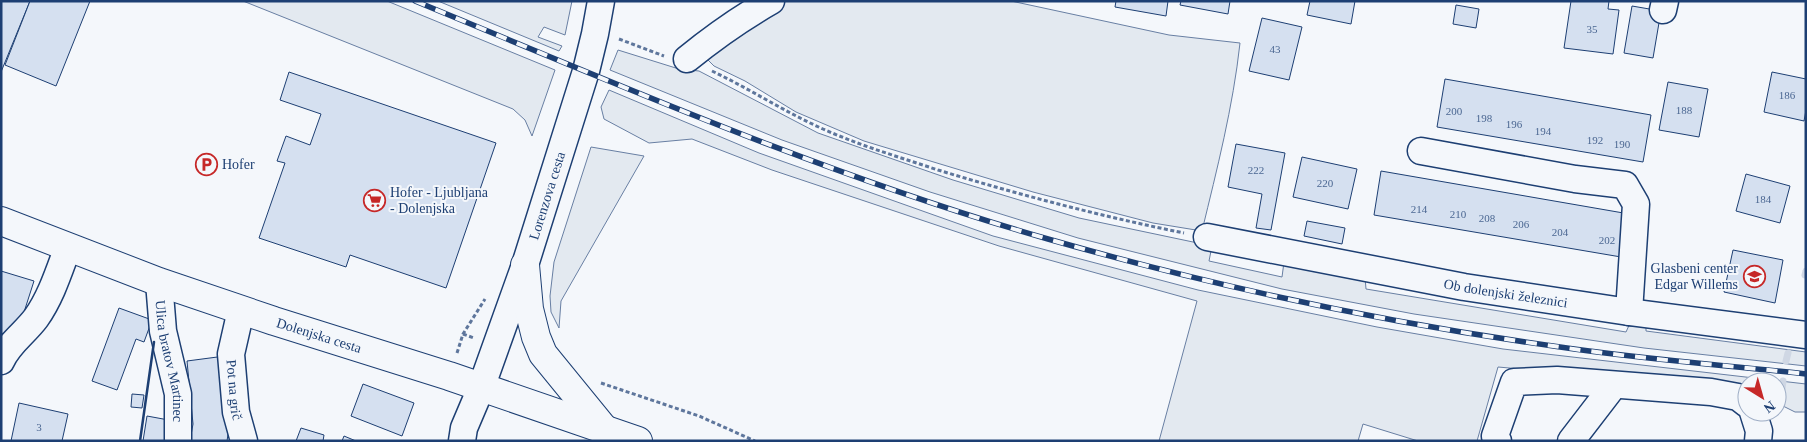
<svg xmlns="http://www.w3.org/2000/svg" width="1807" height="442" font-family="Georgia,serif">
<rect width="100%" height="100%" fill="#f4f7fb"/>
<!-- green -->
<g fill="#e3e9f0" stroke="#687fa3">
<path d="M243 1H387L555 70 532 136 525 120 513 109Z"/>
<path d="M438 1H572L565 35 544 27 538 37 562 46 559 51Z"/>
<path d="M785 1H1011L1169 35 1240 43C1233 107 1217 169 1202 231L1153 223 1033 192 864 141 796 112 745 81 714 66 708 60V54L741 29Z"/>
<path d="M618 50 679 69 699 71 818 133 953 180 1079 218 1212 246 1209 261 1282 277 1284 262 1365 277 1366 289 1626 332 1631 321 1646 324V331L1806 352V366L1644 348 1414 314 1282 289 1078 238 930 192 782 140 610 70Z"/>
<path d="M609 90 759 153 993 236 1198 290 1377 327 1503 349 1806 384V412H1795L1777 403V382H1747V389L1498 367 1477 441H1418L1363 424 1358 441H1159L1197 301 999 246 772 170 692 139 649 143 604 119 601 107Z"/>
<path d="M591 147 644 156 561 301 559 328 551 312 550 296 554 262Z"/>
</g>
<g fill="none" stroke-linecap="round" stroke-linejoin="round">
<!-- stream -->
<g stroke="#cfd7e4" stroke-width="7">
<path d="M1805 275 1806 271"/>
<path d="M1786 361 1788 353"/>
<path d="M1782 389 1783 381"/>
</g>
</g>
<!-- building -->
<g fill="#d5e0f0" stroke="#1d3f73">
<path d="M1 1H30L1 72Z"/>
<path d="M30 1H90L56 86 5 65Z"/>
<path d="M1116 1H1168L1166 16 1115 7Z"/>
<path d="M1181 1H1230L1228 14 1180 5Z"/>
<path d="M1310 1H1355L1351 24 1307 15Z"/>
<path d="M1571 1H1609L1608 9 1619 10 1613 54 1564 48Z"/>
<path d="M1456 5 1479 9 1476 28 1453 24Z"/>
<path d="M1632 6 1661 11 1653 58 1624 53Z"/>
<path d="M1262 18 1302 27 1289 80 1249 71Z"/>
<path d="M289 72 496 143 446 288 350 255 346 267 259 238 285 163 277 161 286 136 310 145 321 114 280 100Z"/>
<path d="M1772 72 1806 79V110L1804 121 1764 112Z"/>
<path d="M1445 79 1651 115 1643 162 1437 127Z"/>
<path d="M1668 82 1708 89 1699 137 1659 130Z"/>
<path d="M1236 144 1285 153 1271 230 1256 228 1262 194 1228 187Z"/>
<path d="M1302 157 1357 169 1348 209 1293 197Z"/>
<path d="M1381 171 1635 215 1627 258 1374 215Z"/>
<path d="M1746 174 1790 186 1780 223 1736 211Z"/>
<path d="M1307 221 1345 228 1342 244 1304 236Z"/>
<path d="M1733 250 1783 260 1775 303 1724 292Z"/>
<path d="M1 271 34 281 16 337 1 333Z"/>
<path d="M119 308 152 320 144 342 136 339 117 390 92 381Z"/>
<path d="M225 356 229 428 227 441H190L193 424 187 361Z"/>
<path d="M363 384 414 403 402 436 351 416Z"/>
<path d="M132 394 144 395 142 408 131 407Z"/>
<path d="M19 403 68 414 62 441H11Z"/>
<path d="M147 416 174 421 171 441H143Z"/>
<path d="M301 428 324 435 323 441H296Z"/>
<path d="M344 436 356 441H342Z"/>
</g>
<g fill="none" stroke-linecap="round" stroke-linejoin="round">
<defs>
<g id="minor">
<path d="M1663 10 1665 1"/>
<path d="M687 59C714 37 741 18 771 1"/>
<path d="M1421 151 1575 179 1625 185 1636 204 1629 312"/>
<path id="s1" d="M1207 237 1464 287 1629 312 1806 335"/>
<path id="s2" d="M159 282 163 331 178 394V441"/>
<path id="s3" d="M241 310 231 354 236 412 244 441"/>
<path d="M1 361C9 343 25 333 36 318 51 297 59 271 68 247"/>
<path d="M1753 412 1759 431 1758 441"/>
<path id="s4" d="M462 441 464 428 481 388 525 265 586 71 595 34 601 1"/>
<path d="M1498 441 1495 436 1514 382 1557 380 1711 392 1738 397 1747 404"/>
<path d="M1571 441 1614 385"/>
</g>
<g id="major">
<path id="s5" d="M1 221 159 282 274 321 449 376 638 441"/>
<path d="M525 265 529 309 536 337 543 354 605 430"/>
</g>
</defs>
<!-- minor casing -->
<use href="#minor" stroke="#1d3f73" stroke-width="29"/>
<!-- major casing -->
<use href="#major" stroke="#1d3f73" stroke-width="30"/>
<!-- path -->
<g stroke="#5e769c" stroke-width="3" stroke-dasharray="4 2.5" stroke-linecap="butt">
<path d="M619 39 664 56"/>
<path d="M712 71C750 89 785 112 823 129 861 146 899 157 938 170 1020 195 1100 216 1184 233"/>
<path d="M463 334 474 338"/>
<path d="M457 353 463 334 485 299"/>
<path d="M601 383 699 416 755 441"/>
</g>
<!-- minor -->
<use href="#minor" stroke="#f4f7fb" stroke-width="26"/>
<!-- major -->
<use href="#major" stroke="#f4f7fb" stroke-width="28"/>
<defs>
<path id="rail" d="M415 1C624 87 831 177 1048 239 1216 287 1387 323 1560 347 1641 359 1724 365 1806 374"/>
</defs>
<!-- rail casing -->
<use href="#rail" stroke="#1d3f73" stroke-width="5.5"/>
<!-- rail -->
<use href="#rail" stroke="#f4f7fb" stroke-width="4" stroke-dasharray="11" stroke-linecap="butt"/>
<!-- wall -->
<path stroke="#1d3f73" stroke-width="2.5" d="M140 441 154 342"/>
</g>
<!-- icons -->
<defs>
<symbol id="parking-ring" viewBox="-11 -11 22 22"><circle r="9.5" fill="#f4f7fb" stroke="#c62828" stroke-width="1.5"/><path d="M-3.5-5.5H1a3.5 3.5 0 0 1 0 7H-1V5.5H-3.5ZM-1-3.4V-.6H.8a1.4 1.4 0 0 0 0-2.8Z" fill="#c62828"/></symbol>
<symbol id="supermarket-ring" viewBox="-11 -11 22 22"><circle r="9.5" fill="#f4f7fb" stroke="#c62828" stroke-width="1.5"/><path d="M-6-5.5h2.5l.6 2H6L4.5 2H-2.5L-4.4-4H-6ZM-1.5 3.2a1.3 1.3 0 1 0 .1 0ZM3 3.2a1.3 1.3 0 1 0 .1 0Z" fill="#c62828"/></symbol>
<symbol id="school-ring" viewBox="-11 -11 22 22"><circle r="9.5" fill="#f4f7fb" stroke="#c62828" stroke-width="1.5"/><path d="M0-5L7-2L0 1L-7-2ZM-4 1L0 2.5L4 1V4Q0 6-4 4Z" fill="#c62828"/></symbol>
</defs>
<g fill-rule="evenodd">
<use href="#parking-ring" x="194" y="152" width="25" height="25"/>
<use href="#supermarket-ring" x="362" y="188" width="25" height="25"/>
<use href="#school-ring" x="1742" y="264" width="25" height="25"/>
</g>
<g text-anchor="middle" stroke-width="4" stroke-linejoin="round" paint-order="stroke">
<!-- number labels -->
<g font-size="11" fill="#4b6792">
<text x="1592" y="33">35</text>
<text x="1275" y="53">43</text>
<text x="1787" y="99">186</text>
<text x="1684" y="114">188</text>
<text x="1454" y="115">200</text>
<text x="1484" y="122">198</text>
<text x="1514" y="128">196</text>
<text x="1543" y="135">194</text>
<text x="1595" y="144">192</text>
<text x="1622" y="148">190</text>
<text x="1256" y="174">222</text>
<text x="1325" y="187">220</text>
<text x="1763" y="203">184</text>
<text x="1419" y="213">214</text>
<text x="1458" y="218">210</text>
<text x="1487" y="222">208</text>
<text x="1521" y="228">206</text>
<text x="1560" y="236">204</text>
<text x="1607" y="244">202</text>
<text x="39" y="431">3</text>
</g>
<!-- poi labels -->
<g font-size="14" fill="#1d3f73" stroke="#f4f7fb" text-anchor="start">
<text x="222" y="169">Hofer</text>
<text x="390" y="197">Hofer - Ljubljana<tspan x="390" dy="16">- Dolenjska</tspan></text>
<text x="1738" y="273" text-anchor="end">Glasbeni center<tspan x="1738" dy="16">Edgar Willems</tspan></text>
</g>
<!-- street labels -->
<g font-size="14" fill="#1d3f73" stroke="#f4f7fb">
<text dy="5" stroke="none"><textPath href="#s4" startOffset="260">Lorenzova cesta</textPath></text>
<text dy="5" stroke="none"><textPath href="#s1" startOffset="304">Ob dolenjski železnici</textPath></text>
<text dy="5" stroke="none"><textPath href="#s5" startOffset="338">Dolenjska cesta</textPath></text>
<text dy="5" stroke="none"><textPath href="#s2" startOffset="80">Ulica bratov Martinec</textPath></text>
<text dy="5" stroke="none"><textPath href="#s3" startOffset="81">Pot na grič</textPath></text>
</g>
</g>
<!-- border -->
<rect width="1807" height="442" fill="none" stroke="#1d3f73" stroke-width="5"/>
<!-- north arrow -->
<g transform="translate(1762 397) rotate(143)"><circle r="24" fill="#f4f7fb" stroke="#9eadc5"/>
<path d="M0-4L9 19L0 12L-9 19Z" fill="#c62828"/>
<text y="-8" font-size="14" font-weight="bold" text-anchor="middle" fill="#1d3f73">N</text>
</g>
</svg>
